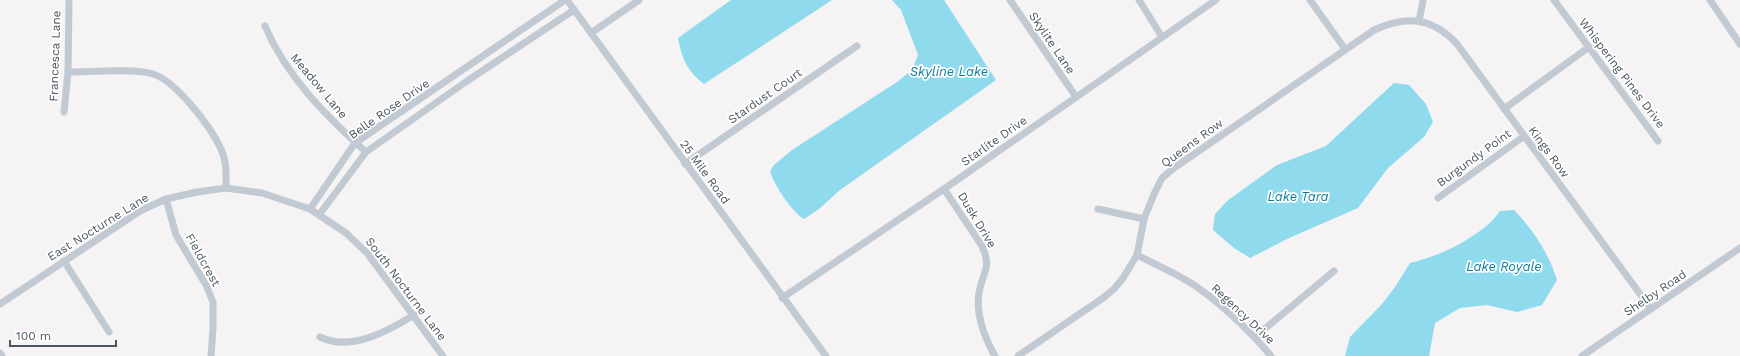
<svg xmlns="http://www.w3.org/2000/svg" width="1740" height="356" font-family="'Work Sans',sans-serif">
<rect width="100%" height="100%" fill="#f5f3f3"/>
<!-- water -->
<g fill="#90daee">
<path d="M731 0H832L704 84C687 71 682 59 678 38Z"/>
<path d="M892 0H944L996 80 840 190 819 209 804 219C791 211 774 185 770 171L774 165 792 150 897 82 912 70 918 55 901 10Z"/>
<path d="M1394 83 1409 85 1426 104 1433 122 1424 137 1388 168 1358 208 1289 238 1250 258 1234 248 1213 230 1215 214 1227 201 1277 165 1326 146Z"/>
<path d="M1514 210C1533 229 1549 254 1557 280L1542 305 1517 312 1487 305 1460 308 1435 323 1429 356H1345L1350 337 1382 304 1395 287 1410 263C1436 257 1464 244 1485 227 1491 223 1495 217 1500 211Z"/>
</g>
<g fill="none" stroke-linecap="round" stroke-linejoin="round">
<!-- minor -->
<g stroke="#c1cad2" stroke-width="7">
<path d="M567 0 826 356"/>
<path d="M1010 0 1076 97"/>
<path d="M1139 0 1162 37"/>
<path d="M1310 0 1345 49"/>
<path d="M1554 0 1658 141"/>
<path d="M1710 0 1740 44"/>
<path d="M1419 21 1423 1"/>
<path d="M265 26C286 76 326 116 366 152"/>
<path d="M591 33 639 0"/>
<path d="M68 72C90 72 133 68 153 74 176 81 211 127 221 149 227 162 226 174 226 188"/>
<path d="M1504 109 1589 47"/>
<path d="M64 112 68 72 69 0"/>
<path d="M685 164 857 46"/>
<path d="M944 189 982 246C991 267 985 268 980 288 974 310 984 337 995 356"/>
<path d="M1438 198 1523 137"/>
<path d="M166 199 176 235 206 285 213 302V329L211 356"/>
<path d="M310 209 355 143 565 0"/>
<path d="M1098 209 1144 219"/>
<path d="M319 215 366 152 467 81 574 10"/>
<path d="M1137 255C1156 265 1176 273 1194 285 1223 305 1249 330 1271 356"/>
<path d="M64 261 109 332"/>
<path d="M782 298 944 189 1216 0"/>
<path d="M0 304 140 211 166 199 197 192 226 188 262 193 310 209 346 233 367 253 443 356"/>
<path d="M320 337C351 352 388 331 414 315"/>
<path d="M1255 337 1334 271"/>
<path d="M0 353 2 356"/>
<path d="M1018 356 1103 298 1114 289 1123 278 1137 255 1144 219 1154 194 1162 178 1174 168 1374 30C1406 16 1431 16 1457 44L1651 309"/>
<path d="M1582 356 1740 248"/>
</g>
</g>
<g text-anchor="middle" stroke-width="3.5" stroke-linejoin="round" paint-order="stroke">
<!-- street labels -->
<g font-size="12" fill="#4a5661" stroke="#fff">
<text transform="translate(1052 43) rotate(56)" y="4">Skylite Lane</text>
<text transform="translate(55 56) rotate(-88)" y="4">Francesca Lane</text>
<text transform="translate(1622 73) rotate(53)" y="4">Whispering Pines Drive</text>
<text transform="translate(319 86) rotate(50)" y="4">Meadow Lane</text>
<text transform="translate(765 96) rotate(-35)" y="4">Stardust Court</text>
<text transform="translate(389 109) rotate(-35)" y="4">Belle Rose Drive</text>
<text transform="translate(994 141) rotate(-35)" y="4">Starlite Drive</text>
<text transform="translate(1192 143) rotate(-36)" y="4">Queens Row</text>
<text transform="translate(1549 152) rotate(54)" y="4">Kings Row</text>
<text transform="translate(1474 158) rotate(-36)" y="4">Burgundy Point</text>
<text transform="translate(705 172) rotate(54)" y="4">25 Mile Road</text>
<text transform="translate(977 220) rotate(59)" y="4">Dusk Drive</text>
<text transform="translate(98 227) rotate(-32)" y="4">East Nocturne Lane</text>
<text transform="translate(203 260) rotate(61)" y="4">Fieldcrest</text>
<text transform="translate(406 289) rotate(53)" y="4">South Nocturne Lane</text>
<text transform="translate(1655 293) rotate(-34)" y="4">Shelby Road</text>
<text transform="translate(1243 314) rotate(43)" y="4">Regency Drive</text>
</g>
<!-- water labels -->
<g font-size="13" font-style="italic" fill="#0c7c9b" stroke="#fff">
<text x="949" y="76">Skyline Lake</text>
<text x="1298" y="201">Lake Tara</text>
<text x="1504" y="271">Lake Royale</text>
</g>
</g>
<!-- scale -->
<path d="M10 340v6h106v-6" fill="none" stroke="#4a5661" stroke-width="2"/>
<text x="16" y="340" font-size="12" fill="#4a5661" stroke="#ffffff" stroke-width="3" paint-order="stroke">100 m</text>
</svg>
